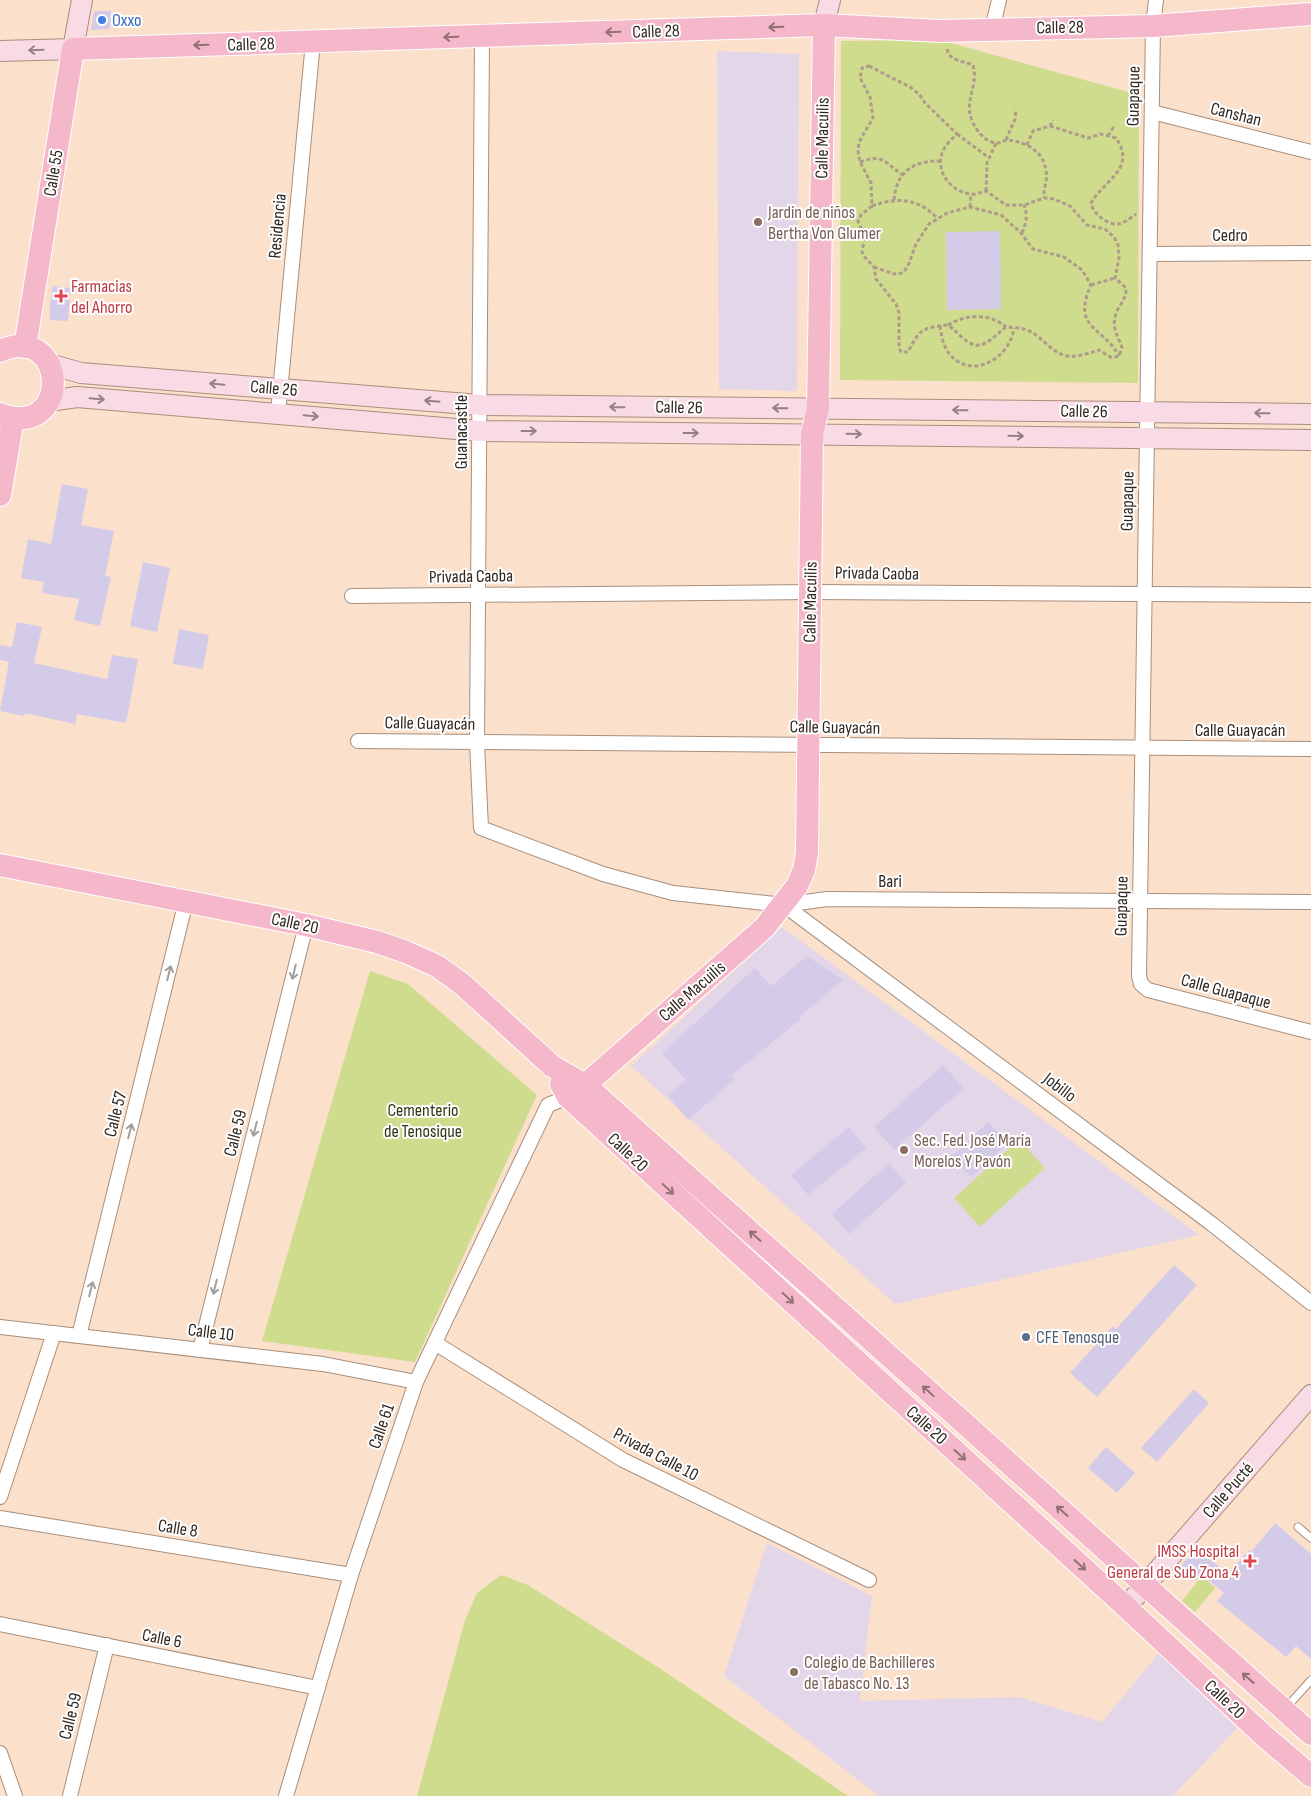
<svg xmlns="http://www.w3.org/2000/svg" width="1311" height="1796" font-family="'Sofia Sans Condensed',sans-serif">
<rect width="100%" height="100%" fill="#fbe0cb"/>
<!-- education -->
<g fill="#e4d6e9">
<path d="M717 51 799 54 797 391 719 389Z"/>
<path d="M782 927 1199 1235 895 1304 631 1066Z"/>
<path d="M767 1543 872 1596 860 1701 1019 1697 1102 1722 1159 1653 1237 1728 1173 1796H879L724 1676Z"/>
</g>
<!-- green -->
<g fill="#d0dc8d">
<path d="M940 40 1139 95 1138 383 840 380 841 41Z"/>
<path d="M370 971 408 984 537 1095 415 1362 262 1341Z"/>
<path d="M1019 1139 1045 1168 980 1227 954 1198Z"/>
<path d="M501 1575 528 1585 664 1671 848 1796H417L465 1620 477 1593Z"/>
<path d="M1202 1576 1215 1588 1195 1612 1182 1601Z"/>
</g>
<!-- building -->
<g fill="#d4cbe8">
<path d="M94 11H111L110 29 91 30Z"/>
<path d="M1000 231 1001 309 947 310 946 232Z"/>
<path d="M53 286 71 288 68 321 50 320V304Z"/>
<path d="M62 484 88 489 81 525 114 531 105 576 111 577 100 626 74 620 79 599 42 593 44 582 21 578 28 539 51 544Z"/>
<path d="M143 562 170 568 157 632 130 626Z"/>
<path d="M17 622 42 627 34 663 107 679 112 655 138 659 126 723 77 714 75 724 25 713 24 716 0 711 9 662 0 660V645L12 647Z"/>
<path d="M179 629 209 635 203 669 173 664Z"/>
<path d="M807 956 843 980 799 1017 801 1019 731 1076 734 1080 688 1120 668 1096 686 1080 662 1053 755 968 771 986Z"/>
<path d="M943 1065 964 1088 894 1150 874 1127Z"/>
<path d="M988 1122 1008 1143 971 1177 952 1156Z"/>
<path d="M849 1127 866 1148 808 1195 791 1175Z"/>
<path d="M889 1163 906 1183 849 1234 832 1214Z"/>
<path d="M1174 1265 1197 1285 1097 1397 1070 1373 1113 1326 1116 1329Z"/>
<path d="M1194 1389 1209 1403 1157 1462 1141 1448Z"/>
<path d="M1106 1447 1135 1473 1117 1493 1088 1468Z"/>
<path d="M1275 1523 1311 1554V1659L1296 1646 1286 1657 1217 1601 1224 1593 1201 1574 1195 1581 1179 1568 1196 1548 1228 1574 1249 1550 1251 1552Z"/>
</g>
<g fill="none" stroke-linecap="round" stroke-linejoin="round">
<defs>
<g id="lane">
<path d="M1298 1527 1311 1538"/>
<path d="M1286 1708 1311 1680"/>
</g>
<g id="street">
<path d="M1156 0 1153 26 1139 976 1141 984 1148 990 1311 1032"/>
<path d="M992 29 999 0"/>
<path d="M482 36 477 742 481 828 603 874 673 893 784 905 827 899 1311 902"/>
<path d="M1152 112 1311 152"/>
<path d="M1150 254 1311 253"/>
<path d="M278 413 313 42"/>
<path d="M352 596 810 592 1311 595"/>
<path d="M358 741 1311 749"/>
<path d="M784 905 1212 1224 1311 1303"/>
<path d="M0 1327 323 1364 416 1382"/>
<path d="M79 1336 186 901"/>
<path d="M435 1343 623 1460 869 1580"/>
<path d="M200 1350 306 925"/>
<path d="M0 1497 54 1333"/>
<path d="M0 1518 351 1575"/>
<path d="M0 1624 318 1688"/>
<path d="M0 1753 15 1796"/>
<path d="M70 1796 107 1645"/>
<path d="M286 1796 351 1575 416 1382 548 1105 568 1097"/>
</g>
<g id="secondary">
<path d="M824 25 830 0"/>
<path d="M0 51 73 49 82 0"/>
<path d="M49 364 81 373 480 405 1311 414"/>
<path d="M49 401 77 397 480 431 1311 440"/>
<path d="M1126 1607 1311 1395"/>
</g>
<g id="primary">
<path d="M25 347 73 49 824 25 940 31 1153 26 1311 14"/>
<path d="M0 351C68 321 73 441 0 414"/>
<path d="M0 495 13 418"/>
<path d="M0 865 306 925 377 942 406 952 437 966 462 984 552 1066 585 1085 848 1319 1311 1734"/>
<path d="M561 1084 568 1097 1126 1607 1263 1735 1311 1776"/>
<path d="M568 1097 585 1085 764 928 797 886 804 870 807 853 812 434 818 409 824 25"/>
</g>
</defs>
<!-- lane casing -->
<use href="#lane" stroke="#a88f7c" stroke-width="9"/>
<!-- street casing -->
<use href="#street" stroke="#a88f7c" stroke-width="16"/>
<!-- secondary casing -->
<use href="#secondary" stroke="#a88f7c" stroke-width="22"/>
<!-- primary casing -->
<use href="#primary" stroke="#fff" stroke-width="24"/>
<!-- path -->
<g stroke="#af9b8b" stroke-width="3" stroke-dasharray="4 2.5" stroke-linecap="butt">
<path d="M947 49C949 61 963 61 973 65 980 90 958 104 978 131 982 137 990 143 997 143 1001 143 1004 140 1008 140 1027 142 1044 152 1046 171 1048 180 1043 189 1044 198"/>
<path d="M869 66 910 87 919 94 925 103 957 134C953 138 947 143 944 149 933 169 950 192 971 194 976 195 981 192 986 191L1006 205H1024L1044 198 1054 199 1070 206 1087 225 1105 229 1114 237 1118 245 1119 258 1115 278 1126 288C1127 300 1117 306 1115 317 1112 329 1119 338 1122 348L1119 356 1112 358 1099 350C1090 353 1078 357 1068 356 1052 354 1043 337 1029 331 1022 327 1014 328 1006 327 991 338 981 355 963 338 958 334 954 329 948 325 921 328 920 329 908 352H901L899 348V313L896 304 876 279 874 267 863 255 862 251 865 238 858 221 861 215 872 206 871 183 860 162 858 151 859 142 873 118 870 97 860 78 862 68Z"/>
<path d="M1050 126 1088 138 1101 134 1116 138C1137 169 1104 180 1091 203 1093 214 1110 228 1122 223 1127 221 1132 217 1136 214"/>
<path d="M957 134 988 157"/>
<path d="M1108 136 1114 126"/>
<path d="M1006 140 1015 119 1016 109"/>
<path d="M1027 145 1033 131 1050 126 1053 120"/>
<path d="M860 162C884 153 884 163 903 175"/>
<path d="M986 191 987 163 996 143"/>
<path d="M894 200C896 172 914 160 941 161"/>
<path d="M872 206C897 197 918 198 937 218"/>
<path d="M970 207 971 194"/>
<path d="M1022 233C1026 223 1028 216 1024 205"/>
<path d="M874 267 894 274 903 273 908 266 916 244 929 224 947 213 970 207 1001 215 1021 233 1033 249 1064 257 1082 270 1091 285C1071 329 1103 326 1119 356"/>
<path d="M1091 285 1115 278"/>
<path d="M948 325C966 314 990 313 1006 327"/>
<path d="M940 326C941 334 943 345 948 352 970 382 1010 359 1014 328"/>
</g>
<!-- lane -->
<use href="#lane" stroke="#fff" stroke-width="7"/>
<!-- street -->
<use href="#street" stroke="#fff" stroke-width="14"/>
<!-- secondary -->
<use href="#secondary" stroke="#f9dbe5" stroke-width="20"/>
<!-- primary -->
<use href="#primary" stroke="#f4b8ca" stroke-width="22"/>
</g>
<!-- one-way arrows -->
<defs><path id="oneway-shaft" d="M-6 0H5M1.5-3L5.5 0L1.5 3" fill="none" stroke-width="1.6" stroke-linecap="round" stroke-linejoin="round" transform="scale(1.25)"/></defs>
<g stroke="#927074">
<use href="#oneway-shaft" transform="translate(776 27) rotate(178)"/>
<use href="#oneway-shaft" transform="translate(613 32) rotate(178)"/>
<use href="#oneway-shaft" transform="translate(451 37) rotate(178)"/>
<use href="#oneway-shaft" transform="translate(201 45) rotate(178)"/>
<use href="#oneway-shaft" transform="translate(668 1189) rotate(43)"/>
<use href="#oneway-shaft" transform="translate(755 1236) rotate(-138)"/>
<use href="#oneway-shaft" transform="translate(788 1298) rotate(43)"/>
<use href="#oneway-shaft" transform="translate(928 1391) rotate(-138)"/>
<use href="#oneway-shaft" transform="translate(960 1455) rotate(42)"/>
<use href="#oneway-shaft" transform="translate(1062 1511) rotate(-138)"/>
<use href="#oneway-shaft" transform="translate(1080 1565) rotate(42)"/>
<use href="#oneway-shaft" transform="translate(1248 1678) rotate(-138)"/>
</g>
<g stroke="#958182">
<use href="#oneway-shaft" transform="translate(36 50) rotate(178)"/>
<use href="#oneway-shaft" transform="translate(217 384) rotate(-175)"/>
<use href="#oneway-shaft" transform="translate(97 399) rotate(5)"/>
<use href="#oneway-shaft" transform="translate(432 401) rotate(-175)"/>
<use href="#oneway-shaft" transform="translate(617 407) rotate(-179)"/>
<use href="#oneway-shaft" transform="translate(780 408) rotate(-179)"/>
<use href="#oneway-shaft" transform="translate(960 410) rotate(-179)"/>
<use href="#oneway-shaft" transform="translate(1262 413) rotate(-179)"/>
<use href="#oneway-shaft" transform="translate(311 416) rotate(5)"/>
<use href="#oneway-shaft" transform="translate(529 431)"/>
<use href="#oneway-shaft" transform="translate(691 433)"/>
<use href="#oneway-shaft" transform="translate(854 434) rotate(1)"/>
<use href="#oneway-shaft" transform="translate(1016 436) rotate(1)"/>
</g>
<g stroke="#a29e9a">
<use href="#oneway-shaft" transform="translate(294 972) rotate(104)"/>
<use href="#oneway-shaft" transform="translate(169 973) rotate(-76)"/>
<use href="#oneway-shaft" transform="translate(255 1129) rotate(104)"/>
<use href="#oneway-shaft" transform="translate(130 1131) rotate(-76)"/>
<use href="#oneway-shaft" transform="translate(215 1287) rotate(104)"/>
<use href="#oneway-shaft" transform="translate(91 1289) rotate(-76)"/>
</g>
<!-- markers -->
<circle fill="#3f7fe0" stroke="#fff" stroke-width="2" cx="102" cy="20" r="5"/>
<g fill="#8d6e63" stroke="#fff" stroke-width="2">
<circle cx="758" cy="222" r="5"/>
<circle cx="904" cy="1150" r="5"/>
<circle cx="794" cy="1672" r="5"/>
</g>
<g fill="#e0444e" stroke="#fff" stroke-width="2">
<path d="M58.5 288.5h5v5h5v5h-5v5h-5v-5h-5v-5h5z"/>
<path d="M1247.5 1553.5h5v5h5v5h-5v5h-5v-5h-5v-5h5z"/>
</g>
<circle fill="#5c6f8a" stroke="#fff" stroke-width="2" cx="1026" cy="1337" r="5"/>
<g text-anchor="middle" stroke-width="4" stroke-linejoin="round" paint-order="stroke">
<!-- shop labels -->
<g font-size="18" fill="#366cbe" stroke="#fff" text-anchor="start">
<text x="112" y="26">Oxxo</text>
</g>
<!-- street labels -->
<g font-size="18" fill="#31271f" stroke="#fff">
<text transform="translate(1060 27) rotate(-1)" y="6">Calle 28</text>
<text transform="translate(656 31) rotate(-2)" y="6">Calle 28</text>
<text transform="translate(251 44) rotate(-2)" y="6">Calle 28</text>
<text transform="translate(1133 96) rotate(-89)" y="6">Guapaque</text>
<text transform="translate(1236 114) rotate(14)" y="6">Canshan</text>
<text transform="translate(822 138) rotate(-89)" y="6">Calle Macuilis</text>
<text transform="translate(53 173) rotate(-81)" y="6">Calle 55</text>
<text transform="translate(277 226) rotate(-85)" y="6">Residencia</text>
<text x="1230" y="241">Cedro</text>
<text transform="translate(274 388) rotate(5)" y="6">Calle 26</text>
<text transform="translate(679 407) rotate(1)" y="6">Calle 26</text>
<text transform="translate(1084 411) rotate(1)" y="6">Calle 26</text>
<text transform="translate(461 432) rotate(-90)" y="6">Guanacastle</text>
<text transform="translate(1127 501) rotate(-89)" y="6">Guapaque</text>
<text transform="translate(877 573) rotate(1)" y="6">Privada Caoba</text>
<text transform="translate(471 576) rotate(-1)" y="6">Privada Caoba</text>
<text transform="translate(810 602) rotate(-89)" y="6">Calle Macuilis</text>
<text transform="translate(430 723) rotate(1)" y="6">Calle Guayacán</text>
<text transform="translate(835 727) rotate(1)" y="6">Calle Guayacán</text>
<text x="1240" y="736">Calle Guayacán</text>
<text x="890" y="887">Bari</text>
<text transform="translate(1121 906) rotate(-89)" y="6">Guapaque</text>
<text transform="translate(295 923) rotate(12)" y="6">Calle 20</text>
<text transform="translate(692 991) rotate(-41)" y="6">Calle Macuilis</text>
<text transform="translate(1226 991) rotate(15)" y="6">Calle Guapaque</text>
<text transform="translate(1060 1087) rotate(37)" y="6">Jobillo</text>
<text transform="translate(115 1114) rotate(-76)" y="6">Calle 57</text>
<text transform="translate(235 1133) rotate(-76)" y="6">Calle 59</text>
<text transform="translate(628 1152) rotate(43)" y="6">Calle 20</text>
<text transform="translate(211 1332) rotate(7)" y="6">Calle 10</text>
<text transform="translate(927 1425) rotate(42)" y="6">Calle 20</text>
<text transform="translate(381 1426) rotate(-71)" y="6">Calle 61</text>
<text transform="translate(656 1454) rotate(28)" y="6">Privada Calle 10</text>
<text transform="translate(1228 1490) rotate(-49)" y="6">Calle Pucté</text>
<text transform="translate(178 1528) rotate(9)" y="6">Calle 8</text>
<text transform="translate(162 1638) rotate(11)" y="6">Calle 6</text>
<text transform="translate(1225 1699) rotate(43)" y="6">Calle 20</text>
<text transform="translate(70 1716) rotate(-76)" y="6">Calle 59</text>
</g>
<!-- education labels -->
<g font-size="18" fill="#785e54" stroke="#fff" text-anchor="start">
<text x="768" y="218">Jardín de niños<tspan x="768" dy="21">Bertha Von Glumer</tspan></text>
<text x="914" y="1146">Sec. Fed. José María<tspan x="914" dy="21">Morelos Y Pavón</tspan></text>
<text x="804" y="1668">Colegio de Bachilleres<tspan x="804" dy="21">de Tabasco No. 13</tspan></text>
</g>
<!-- health labels -->
<g font-size="18" fill="#be3a42" stroke="#fff" text-anchor="start">
<text x="71" y="292">Farmacias<tspan x="71" dy="21">del Ahorro</tspan></text>
<text x="1239" y="1557" text-anchor="end">IMSS Hospital<tspan x="1239" dy="21">General de Sub Zona 4</tspan></text>
</g>
<!-- park labels -->
<g font-size="18" fill="#323713" stroke="#fff">
<text x="423" y="1116">Cementerio<tspan x="423" dy="21">de Tenosique</tspan></text>
</g>
<!-- service labels -->
<g font-size="18" fill="#4e5e75" stroke="#fff" text-anchor="start">
<text x="1036" y="1343">CFE Tenosque</text>
</g>
</g>
</svg>
